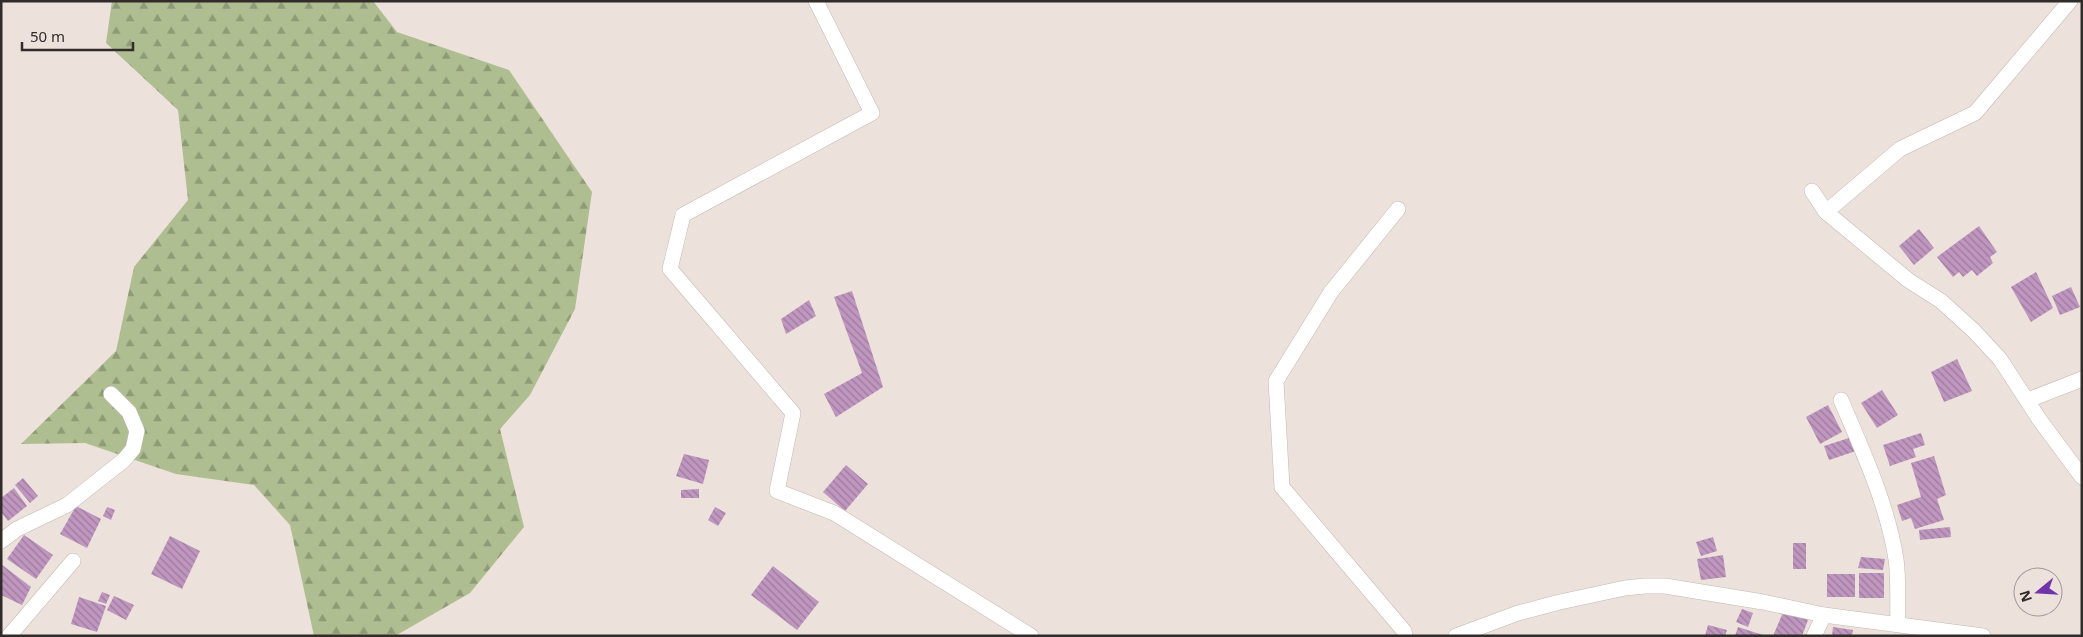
<svg xmlns="http://www.w3.org/2000/svg" width="2083" height="637" font-family="'Noto Sans',sans-serif">
<defs>
<pattern id="forest-firs" width="22" height="20" patternUnits="userSpaceOnUse" patternTransform="scale(1.25)"><rect width="22" height="20" fill="#afbe90"/><path d="M5 1l3.5 6h-7zM16 11l3.5 6h-7z" fill="#8f9b76"/></pattern>
<pattern id="building-back-hatch" width="6" height="6" patternUnits="userSpaceOnUse" patternTransform="scale(1.25)"><rect width="6" height="6" fill="#bf96bf"/><path d="M-1 5l2 2M0 0l6 6M5-1l2 2" fill="none" stroke="#9c7b9b"/></pattern>
</defs>
<rect width="100%" height="100%" fill="#ede1dc"/>
<!-- forest -->
<path fill="url(#forest-firs)" d="M112 1H373L397 32 509 70 592 192 575 309 530 395 500 429 524 527 470 593 395 636H314L290 525 254 485 176 474 85 443 21 444 116 351 134 267 188 200 178 110 106 43Z"/>
<!-- building -->
<g fill="url(#building-back-hatch)">
<path d="M1979 226 1997 252 1990 257 1993 263 1977 276 1972 270 1963 277 1959 272 1953 277 1937 257Z"/>
<path d="M1919 229 1934 248 1914 265 1899 246Z"/>
<path d="M2036 272 2053 308 2031 322 2011 287Z"/>
<path d="M2071 287 2080 307 2060 315 2052 296Z"/>
<path d="M852 291 883 387 836 417 824 394 862 373 834 297Z"/>
<path d="M809 300 816 316 786 334 781 319Z"/>
<path d="M1957 359 1972 391 1944 402 1931 372Z"/>
<path d="M1882 390 1898 415 1877 428 1861 403Z"/>
<path d="M1828 405 1842 432 1820 444 1806 417Z"/>
<path d="M1921 433 1925 445 1913 449 1916 457 1890 466 1883 445Z"/>
<path d="M1852 437 1856 451 1829 460 1824 446Z"/>
<path d="M684 454 709 460 703 484 676 476Z"/>
<path d="M1934 456 1946 495 1937 499 1944 520 1915 529 1911 518 1902 521 1897 505 1921 497 1911 463Z"/>
<path d="M846 465 868 484 845 511 823 492Z"/>
<path d="M23 478 38 496 30 503 15 485Z"/>
<path d="M14 488 27 506 8 521 1 512V498Z"/>
<path d="M699 489V498H681V490Z"/>
<path d="M76 506 101 519 87 548 60 534Z"/>
<path d="M107 507 115 510 111 520 103 516Z"/>
<path d="M715 507 726 513 718 526 708 520Z"/>
<path d="M1950 527 1951 537 1920 540 1919 530Z"/>
<path d="M24 535 53 555 36 579 7 559Z"/>
<path d="M170 536 200 551 182 589 151 574Z"/>
<path d="M1713 537 1717 551 1701 556 1696 542Z"/>
<rect x="1793" y="543" width="13" height="26"/>
<path d="M1723 555 1726 577 1701 580 1697 559Z"/>
<path d="M1861 557 1885 559 1883 570 1858 568Z"/>
<path d="M1 564 31 587 22 605 1 595Z"/>
<path d="M773 566 819 602 797 630 751 595Z"/>
<rect x="1859" y="573" width="25" height="25"/>
<rect x="1827" y="574" width="28" height="23"/>
<path d="M102 592 110 595 106 604 98 601Z"/>
<path d="M114 596 134 605 126 620 107 610Z"/>
<path d="M79 597 106 606 97 632 71 624Z"/>
<path d="M1742 609 1753 613 1748 627 1736 622Z"/>
<path d="M1784 610 1808 620 1802 636H1773Z"/>
<path d="M1708 625 1727 630 1725 636H1705Z"/>
<path d="M1738 627 1763 635V636H1735Z"/>
<path d="M1833 627 1853 630 1852 636H1832Z"/>
</g>
<g fill="none" stroke-linecap="round" stroke-linejoin="round">
<defs>
<g id="street">
<path d="M816 1 872 113 683 215 670 269 793 413 777 491 834 513 1031 636"/>
<path d="M1812 191 1826 212 1908 280 1941 301 1974 331 2000 359 2039 419 2082 477"/>
<path d="M1398 209 1331 292 1276 381 1282 487 1404 631 1405 636"/>
<path d="M1826 212 1900 149 1975 113 2070 1"/>
<path d="M1841 400C1863 452 1887 503 1896 559 1899 580 1897 603 1898 624"/>
<path d="M2028 400 2082 379"/>
<path d="M1 541 17 529 67 505 124 460 133 449 137 431 129 412 111 394"/>
<path d="M9 636 73 561"/>
<path d="M1456 636 1518 613 1560 602 1625 588 1645 586H1665L1763 602 1824 615 1983 636"/>
<path d="M1814 636 1824 615"/>
</g>
</defs>
<!-- street casing -->
<use href="#street" stroke="#c2b7b2" stroke-width="16"/>
<!-- street -->
<use href="#street" stroke="#fff" stroke-width="15"/>
</g>
<!-- border -->
<rect width="2083" height="637" fill="none" stroke="#312c2a" stroke-width="5"/>
<!-- north arrow -->
<g transform="translate(2038 592) rotate(252)"><circle r="24" fill="#ede1dc" stroke="#a29995"/>
<path d="M0-4L9 19L0 12L-9 19Z" fill="#7434a9"/>
<text y="-8" font-size="14" font-weight="bold" text-anchor="middle" fill="#312c2a">N</text>
</g>
<!-- scale -->
<path d="M22 42v8h111v-8" fill="none" stroke="#312c2a" stroke-width="2.5"/>
<text x="30" y="42" font-size="15" fill="#312c2a" stroke="#ede1dc" stroke-width="4" paint-order="stroke">50 m</text>
</svg>
